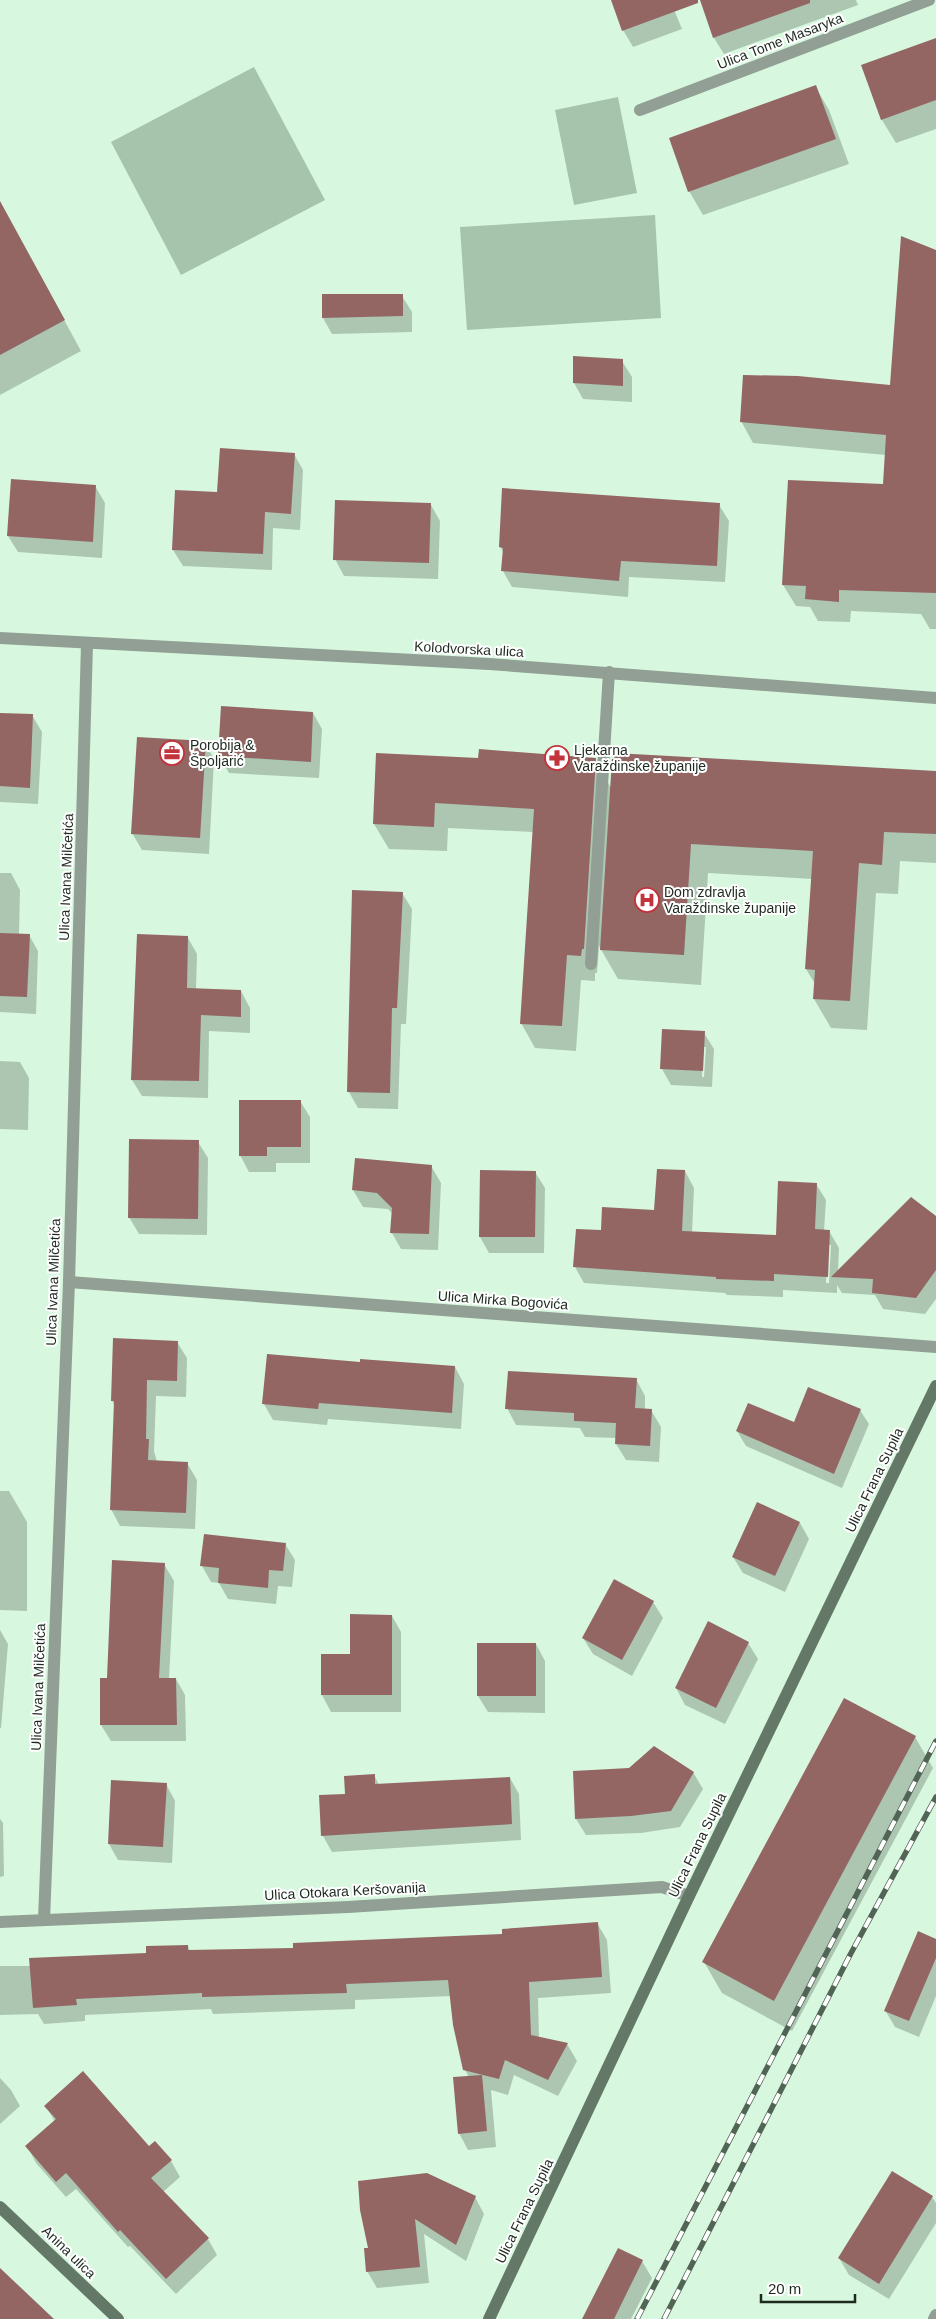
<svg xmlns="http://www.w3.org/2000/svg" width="936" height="2319" font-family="Helvetica,sans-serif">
<rect width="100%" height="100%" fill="#d7f8de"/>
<!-- green -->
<g fill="#a6c4ac">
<path d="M254 67 325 200 181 275 111 142Z"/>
<path d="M618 97 637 193 574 205 555 110Z"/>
<path d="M655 215 661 318 467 330 460 227Z"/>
</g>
<!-- shadow -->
<g fill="#0003" fill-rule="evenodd">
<path d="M612 0H670L682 29 633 47 623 30Z"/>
<path d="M701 0H856L858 5 724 54 714 38Z"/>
<path d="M936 39V129L896 143 882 120Z"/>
<path d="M815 86 829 110 849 164 703 215 689 191 670 139Z"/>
<path d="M0 202 81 351 0 395Z"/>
<path d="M936 251V629H930L921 614 851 611 850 622 818 621 810 607 796 606 783 585 884 486 886 455 753 443 741 421 891 386Z"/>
<path d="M402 296 412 312V332L332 334 323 318Z"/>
<path d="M622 361 632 377V402L583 399 574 383Z"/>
<path d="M294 454 303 470 300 530 273 528 272 570 183 566 173 550 218 494Z"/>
<path d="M95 486 105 503 102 558 18 552 8 536Z"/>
<path d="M431 505 440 521 438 579 344 576 335 559Z"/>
<path d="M719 505 729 521 725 582 629 577 628 597 512 587 503 571 504 553 500 547Z"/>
<path d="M222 708 313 713 322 729 319 778 229 773 219 756Z"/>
<path d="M0 715H32L42 732 38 804 0 802Z"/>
<path d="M205 743 214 759 209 854 142 850 132 833Z"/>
<path d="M479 759H595L611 788 936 772V863L900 861 898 894 876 893 867 1030 831 1028 814 999 815 984 806 969 812 879 708 873 701 985 618 979 599 946 597 973H595V981L581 980 576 1051 535 1048 521 1023 533 832 448 828 447 851 389 849 374 824Z"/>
<path d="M0 873H11L20 890 19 935H29L38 951 36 1014 0 1012Z"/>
<path d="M353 891 402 893 412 909 406 1024H401L398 1109 358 1108 349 1092Z"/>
<path d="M188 938 197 954 196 990 241 991 250 1008V1033L209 1031 208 1098 142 1096 132 1080Z"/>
<path d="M704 1033 714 1049 712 1087 671 1085 662 1069ZM703 1047H706L704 1077H702Z"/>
<path d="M0 1061 20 1062 29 1078 28 1130 0 1129Z"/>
<path d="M300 1101 310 1117V1163H276V1172H249L240 1155Z"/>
<path d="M198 1142 208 1158 207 1235 139 1234 129 1217Z"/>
<path d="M356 1159 431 1166 441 1183 438 1250 401 1249 392 1233 393 1214 388 1209 363 1207 353 1190Z"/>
<path d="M685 1171 694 1188 692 1233 777 1236 816 1184 826 1200 824 1231H829L839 1248 838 1272 936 1217V1299L925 1314 883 1309 875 1295 842 1293 837 1285V1293L783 1290V1297L727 1295 725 1293 584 1283 575 1267 602 1231 656 1212ZM828 1245H831L829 1283H826Z"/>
<path d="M535 1172 545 1188 544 1253H489L480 1237Z"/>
<path d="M177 1342 187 1358 186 1397 156 1396 154 1451 157 1462 187 1463 197 1480 195 1529 120 1526 111 1509 115 1407 112 1400Z"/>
<path d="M361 1364 455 1367 464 1384 461 1429 328 1419 327 1425 273 1420 264 1404Z"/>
<path d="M636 1379 645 1396V1410H651L661 1427 659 1462 626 1460 616 1444V1438L585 1437 580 1428 516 1425 507 1408Z"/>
<path d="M860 1410 869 1424 842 1488 746 1446 737 1431 795 1424Z"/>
<path d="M0 1491H9L27 1522V1611L0 1610Z"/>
<path d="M800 1523 809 1539 785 1592 743 1573 733 1557Z"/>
<path d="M285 1544 295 1560 292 1587 278 1586 276 1604 228 1599 219 1583 211 1582 202 1566Z"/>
<path d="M164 1564 174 1581 169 1679H176L185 1695 186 1741H111L101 1725 108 1679Z"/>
<path d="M653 1602 663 1618 632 1676 593 1654 583 1638Z"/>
<path d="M392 1616 401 1632V1712H331L322 1695V1655H351Z"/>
<path d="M0 1630 8 1644 1 1728H0Z"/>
<path d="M748 1643 758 1659 725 1724 685 1705 676 1688Z"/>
<path d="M536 1644 545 1661V1713L488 1712 478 1696Z"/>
<path d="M915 1737 933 1768 792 2031 722 1993 704 1962Z"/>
<path d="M693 1772 703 1789 680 1827 641 1833 586 1835 576 1819Z"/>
<path d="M374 1775 379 1785 510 1778 519 1794 521 1840 332 1852 323 1836 320 1796 347 1795Z"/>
<path d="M166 1784 175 1801 172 1863 118 1860 109 1844Z"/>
<path d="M0 1819 3 1823 4 1876 0 1877Z"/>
<path d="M597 1923 607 1940 611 1993 538 1998 539 2038 567 2044 577 2061 558 2096 514 2075 508 2095 491 2090 496 2147 468 2150 459 2133 469 2077 465 2070 451 1996 355 2000V2009L213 2014 211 2009 85 2015V2021L44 2024 38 2014 0 2015V1966H31L147 1954 188 1946 190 1951 295 1949 503 1935Z"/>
<path d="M936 1941V1996L919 2037 895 2027 885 2010Z"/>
<path d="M0 2078 11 2090 20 2106 0 2124Z"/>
<path d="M46 2106 149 2148 171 2161 180 2177 163 2192 208 2239 217 2255 176 2294 130 2246 128 2247 76 2189 66 2197 36 2163 27 2146 55 2122Z"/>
<path d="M475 2197 484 2214 466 2261 424 2234 429 2283 377 2288 367 2271 369 2249 362 2210Z"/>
<path d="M932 2197 936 2203V2223L889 2299 849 2275 839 2258Z"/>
<path d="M642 2261 652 2278 631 2319H584Z"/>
</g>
<!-- building -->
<g fill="#936664">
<path d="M611 0H698V3L622 31Z"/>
<path d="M700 0H810V3L713 38Z"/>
<path d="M936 38V100L881 120 861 65Z"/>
<path d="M816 85 836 139 688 192 669 138Z"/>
<path d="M0 201 65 320 0 355Z"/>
<path d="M901 236 936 250V593L839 590V602L805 599 806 586 782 585 788 480 883 484 886 435 740 422 743 375 798 376 890 385Z"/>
<path d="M322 294H403V316L322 318Z"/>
<path d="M573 356 623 359V386L573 383Z"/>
<path d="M220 448 295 453 291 514 265 512 263 554 172 550 175 490 217 492Z"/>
<path d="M11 479 96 485 93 542 7 536Z"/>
<path d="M502 488 720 503 717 566 621 561 619 581 501 571 503 548 499 547Z"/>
<path d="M335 500 431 503 429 563 333 560Z"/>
<path d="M221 706 313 712 311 762 218 756Z"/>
<path d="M0 713 33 714 30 788 0 786Z"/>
<path d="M137 737 206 741 200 838 131 834Z"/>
<path d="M479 749 596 758 584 949H582L581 956 567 955 562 1026 520 1024 534 809 435 803 434 827 373 824 376 753 478 758Z"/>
<path d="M615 753 936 771V834L884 832 882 865 859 863 850 1001 813 999 815 970 805 969 813 851 691 844 684 955 600 950 612 759H614Z"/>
<path d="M352 890 403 892 397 1008H392L390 1093 347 1092Z"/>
<path d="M0 933 30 934 27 997 0 996Z"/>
<path d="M137 934 188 936 187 988 241 990V1017L201 1015 199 1081 131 1080Z"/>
<path d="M662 1029 705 1031 703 1071 660 1069Z"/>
<path d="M239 1100H301V1147H267V1156H239Z"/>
<path d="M129 1139 199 1140 198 1219 128 1218Z"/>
<path d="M355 1158 432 1165 429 1234 390 1233 392 1208 377 1193 352 1190Z"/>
<path d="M657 1169 685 1170 682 1231 776 1235 778 1181 817 1183 815 1229 830 1230 828 1277 774 1274V1281L716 1279V1277L573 1267 576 1229 601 1230 602 1207 654 1210Z"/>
<path d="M480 1170 536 1171 535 1237H479Z"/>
<path d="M911 1197 936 1216V1270L916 1298 872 1293 873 1279 831 1277Z"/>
<path d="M113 1338 178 1341 177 1381 147 1380 146 1439H149L148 1460 188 1462 186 1513 110 1510 114 1401H111Z"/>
<path d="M267 1354 360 1362V1359L455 1366 452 1413 319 1403 318 1409 262 1404Z"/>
<path d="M508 1371 637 1378 635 1408 652 1409 650 1446 615 1444 616 1423 574 1421V1413L505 1409Z"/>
<path d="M808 1387 861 1409 834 1474 736 1431 748 1403 794 1422Z"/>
<path d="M757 1502 800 1522 775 1576 732 1557Z"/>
<path d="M204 1534 286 1543 283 1571 269 1570 268 1588 218 1583 219 1568 200 1566Z"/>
<path d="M112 1560 165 1563 159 1678H176L177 1725H100V1678H107Z"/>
<path d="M614 1579 654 1601 622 1660 582 1638Z"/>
<path d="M350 1614 392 1615V1695H321V1654H350Z"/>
<path d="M708 1621 749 1642 716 1708 675 1688Z"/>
<rect x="477" y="1643" width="59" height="53"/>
<path d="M844 1698 916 1736 774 2001 702 1962Z"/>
<path d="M654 1746 694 1772 671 1811 631 1816 575 1819 573 1771 629 1768Z"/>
<path d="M375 1774V1784L510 1777 512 1824 321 1836 319 1795 345 1794 344 1776Z"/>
<path d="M111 1780 167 1783 163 1847 108 1844Z"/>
<path d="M598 1922 602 1977 529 1982 531 2035 568 2043 548 2080 505 2060 499 2079 463 2070 453 2025 448 1980 346 1984 347 1993 202 1997V1993L76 1999 77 2005 33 2008 29 1958 146 1953V1946L188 1945V1950L293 1948V1943L502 1934V1929Z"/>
<path d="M918 1931 936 1939V1958L909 2021 884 2011Z"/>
<path d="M83 2071 149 2146 155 2141 172 2160 151 2178 209 2238 166 2279 120 2230 118 2232 66 2173 56 2182 25 2146 56 2119 44 2106Z"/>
<path d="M482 2075 487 2131 458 2134 453 2077Z"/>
<path d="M892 2171 933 2196 879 2284 838 2258Z"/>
<path d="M427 2173 476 2196 456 2245 415 2219 420 2267 366 2272 364 2248H368L360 2210 358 2181Z"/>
<path d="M618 2248 643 2260 614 2319H582Z"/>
<path d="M0 2268 54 2319H0Z"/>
</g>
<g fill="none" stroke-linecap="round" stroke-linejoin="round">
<!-- service -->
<path stroke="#919f94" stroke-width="12" d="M591 964 609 672"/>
<!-- minor -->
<g stroke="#919f94" stroke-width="12">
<path d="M640 110 929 0"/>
<path d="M0 638 489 664 936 698"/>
<path d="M69 1282 936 1347"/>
<path d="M44 1920 69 1282 87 644"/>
<path d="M934 2319 936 2315"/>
</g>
<!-- tertiary -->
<path stroke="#919f94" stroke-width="12" d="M0 1922 348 1907 662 1887 689 1896"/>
<!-- secondary -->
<g stroke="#647868" stroke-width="12">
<path d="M0 2207 118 2319"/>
<path d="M489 2319 689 1896 936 1386"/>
</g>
<defs>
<g id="rail">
<path d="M637 2319 936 1741"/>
<path d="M664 2319 850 1955 936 1797"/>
</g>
</defs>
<!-- rail casing -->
<use href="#rail" stroke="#526455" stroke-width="5.5"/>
<!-- rail -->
<use href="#rail" stroke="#fff" stroke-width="4" stroke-dasharray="11" stroke-linecap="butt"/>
</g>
<!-- icons -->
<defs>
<symbol id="office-ring" viewBox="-11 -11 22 22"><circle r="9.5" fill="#fff" stroke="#c2333c" stroke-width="1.5"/><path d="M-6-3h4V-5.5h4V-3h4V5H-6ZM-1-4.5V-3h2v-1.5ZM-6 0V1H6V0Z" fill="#c2333c"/></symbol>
<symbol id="pharmacy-ring" viewBox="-11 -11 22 22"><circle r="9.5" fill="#fff" stroke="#c2333c" stroke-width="1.5"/><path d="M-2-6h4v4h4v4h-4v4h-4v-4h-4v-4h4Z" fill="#c2333c"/></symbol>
<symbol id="hospital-ring" viewBox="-11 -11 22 22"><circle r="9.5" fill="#fff" stroke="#c2333c" stroke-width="1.5"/><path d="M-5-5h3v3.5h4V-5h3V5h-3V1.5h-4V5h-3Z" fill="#c2333c"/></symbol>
</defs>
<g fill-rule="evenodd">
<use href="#office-ring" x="158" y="739" width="28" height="28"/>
<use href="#pharmacy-ring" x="543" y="744" width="28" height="28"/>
<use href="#hospital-ring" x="633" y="886" width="28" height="28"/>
</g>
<g text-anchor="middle" stroke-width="4" stroke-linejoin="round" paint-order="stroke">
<!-- street labels -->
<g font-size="14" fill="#1e2a20" stroke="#fff">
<text transform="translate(780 41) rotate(-21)" y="5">Ulica Tome Masaryka</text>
<text transform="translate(469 649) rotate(3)" y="5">Kolodvorska ulica</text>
<text transform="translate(66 877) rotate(-88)" y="5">Ulica Ivana Milčetića</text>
<text transform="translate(53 1282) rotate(-88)" y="5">Ulica Ivana Milčetića</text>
<text transform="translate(503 1300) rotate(4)" y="5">Ulica Mirka Bogovića</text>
<text transform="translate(874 1480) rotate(-64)" y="5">Ulica Frana Supila</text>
<text transform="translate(38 1687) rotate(-88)" y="5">Ulica Ivana Milčetića</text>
<text transform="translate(697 1845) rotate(-64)" y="5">Ulica Frana Supila</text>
<text transform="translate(345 1891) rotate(-3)" y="5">Ulica Otokara Keršovanija</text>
<text transform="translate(524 2211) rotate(-64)" y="5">Ulica Frana Supila</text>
<text transform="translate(69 2252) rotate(44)" y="5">Anina ulica</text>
</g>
<!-- poi labels -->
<g font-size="14" fill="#1e2a20" stroke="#fff" text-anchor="start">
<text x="190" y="750">Porobija &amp;<tspan x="190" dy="16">Špoljarić</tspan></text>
<text x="574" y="755">Ljekarna<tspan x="574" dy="16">Varaždinske županije</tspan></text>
<text x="664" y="897">Dom zdravlja<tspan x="664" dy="16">Varaždinske županije</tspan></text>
</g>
</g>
<!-- scale -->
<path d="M761 2294v8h94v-8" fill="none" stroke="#1e2a20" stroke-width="2.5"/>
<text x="768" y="2294" font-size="15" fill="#1e2a20" stroke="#ffffff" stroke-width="4" paint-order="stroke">20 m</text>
</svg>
